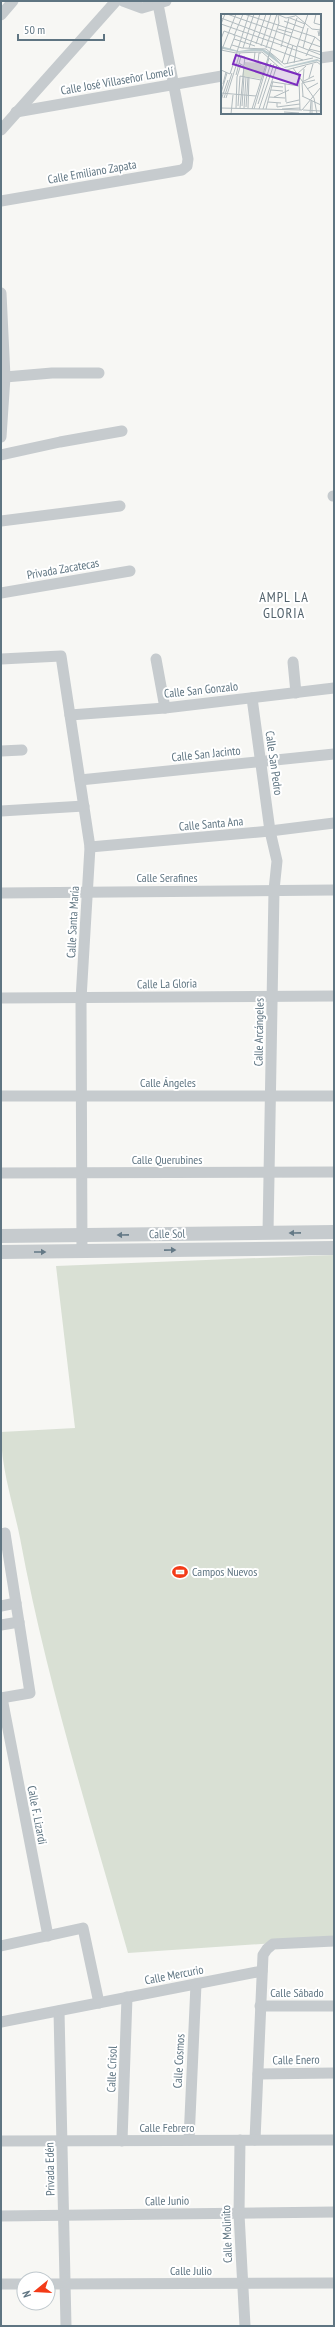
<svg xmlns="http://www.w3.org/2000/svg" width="335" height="2327" font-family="'PT Sans Narrow',sans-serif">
<rect width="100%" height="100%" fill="#f7f7f4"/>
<!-- green -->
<path fill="#d9e0d4" d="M334 1255V1939L128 1953C89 1815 46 1679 20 1538 13 1503 1 1469 1 1432L75 1428 56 1266Z"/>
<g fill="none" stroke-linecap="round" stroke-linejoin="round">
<!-- minor -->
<g stroke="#c6cbce" stroke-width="11">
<path d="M123 1 142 8 166 1"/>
<path d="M1 15 13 1"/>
<path d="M320 58 334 56"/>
<path d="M16 112 222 76"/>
<path d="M1 130 116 1"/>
<path d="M1 201 182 170 187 166 188 159 158 4"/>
<path d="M1 293 5 377 1 437"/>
<path d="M5 377 52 373H99"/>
<path d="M1 455 60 442 122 431"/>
<path d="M333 496H334"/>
<path d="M1 521 120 506"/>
<path d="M1 593 130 571"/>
<path d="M1 659 61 656 90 847 81 999 82 1252"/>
<path d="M156 659 165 708"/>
<path d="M293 662 296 693"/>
<path d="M252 698 270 831 277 861 274 890 268 1233"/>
<path d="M70 715 165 708 334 688"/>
<path d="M1 751 22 750"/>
<path d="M80 780 334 754"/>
<path d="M1 811 84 806"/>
<path d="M90 847 270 831 334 823"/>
<path d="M1 893 334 890"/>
<path d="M1 998 334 996"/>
<path d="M1 1096H334"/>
<path d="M1 1173 334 1172"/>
<path d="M1 1534 5 1533 30 1693 1 1698"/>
<path d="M1 1606 16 1603"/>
<path d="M1 1625 19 1622"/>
<path d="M2 1698 48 1936"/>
<path d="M1 1946 83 1928 99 2003"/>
<path d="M260 2006H334"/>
<path d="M59 2011 66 2326"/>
<path d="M1 2022 262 1971"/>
<path d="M258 2074 334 2073"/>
<path d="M189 2140 196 1984"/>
<path d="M240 2140 239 2214 245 2326"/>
<path d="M255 2140 263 1955 267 1949 273 1944 334 1941"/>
<path d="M1 2141 334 2140"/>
<path d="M122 2141 127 1997"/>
<path d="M1 2216 334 2212"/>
<path d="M1 2284H24"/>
<path d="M48 2284 334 2283"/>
</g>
<!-- tertiary -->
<g stroke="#c6cbce" stroke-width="14">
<path d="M1 1236 334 1232"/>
<path d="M1 1252 334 1248"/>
</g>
</g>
<!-- one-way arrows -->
<defs><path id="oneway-solid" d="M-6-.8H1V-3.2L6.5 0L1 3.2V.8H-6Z"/></defs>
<g fill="#647986">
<use href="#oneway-solid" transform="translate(295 1233) rotate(179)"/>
<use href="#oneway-solid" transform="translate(123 1235) rotate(179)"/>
<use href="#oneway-solid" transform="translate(170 1250) rotate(-1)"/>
<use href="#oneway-solid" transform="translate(40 1252)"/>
</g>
<!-- icons -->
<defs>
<symbol id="stadium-bare" viewBox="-9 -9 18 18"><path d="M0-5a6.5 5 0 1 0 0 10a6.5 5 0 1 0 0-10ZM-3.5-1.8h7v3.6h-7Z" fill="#f33b18" stroke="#fff" stroke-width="2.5" paint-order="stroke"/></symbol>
</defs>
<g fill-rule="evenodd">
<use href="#stadium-bare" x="169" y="1561" width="22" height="22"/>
</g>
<g text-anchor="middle" stroke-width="4" stroke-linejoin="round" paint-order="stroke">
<!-- street labels -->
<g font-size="12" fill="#5f7582" stroke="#fff">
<text transform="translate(117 81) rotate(-10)" y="4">Calle José Villaseñor Lomelí</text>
<text transform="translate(92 172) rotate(-10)" y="4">Calle Emiliano Zapata</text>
<text transform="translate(63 569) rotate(-10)" y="4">Privada Zacatecas</text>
<text transform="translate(201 690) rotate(-6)" y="4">Calle San Gonzalo</text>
<text transform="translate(206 754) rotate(-6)" y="4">Calle San Jacinto</text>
<text transform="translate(274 763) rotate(82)" y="4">Calle San Pedro</text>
<text transform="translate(211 824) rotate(-5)" y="4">Calle Santa Ana</text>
<text x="167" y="882">Calle Serafines</text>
<text transform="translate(73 922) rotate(-87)" y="4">Calle Santa María</text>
<text transform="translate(167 984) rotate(-1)" y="4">Calle La Gloria</text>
<text transform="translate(259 1032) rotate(-89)" y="4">Calle Arcángeles</text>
<text x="168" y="1087">Calle Ángeles</text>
<text x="167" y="1164">Calle Querubines</text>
<text transform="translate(167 1234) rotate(-1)" y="4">Calle Sol</text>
<text transform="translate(37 1815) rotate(79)" y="4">Calle F. Lizardi</text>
<text transform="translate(174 1975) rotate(-11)" y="4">Calle Mercurio</text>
<text x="297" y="1997">Calle Sábado</text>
<text transform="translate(296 2060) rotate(-1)" y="4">Calle Enero</text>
<text transform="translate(179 2061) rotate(-87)" y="4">Calle Cosmos</text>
<text transform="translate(112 2069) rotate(-88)" y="4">Calle Crisol</text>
<text x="167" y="2132">Calle Febrero</text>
<text transform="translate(50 2169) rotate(-91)" y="4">Privada Edén</text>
<text transform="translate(167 2201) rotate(-1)" y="4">Calle Junio</text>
<text transform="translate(227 2234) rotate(-92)" y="4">Calle Molinito</text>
<text x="191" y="2275">Calle Julio</text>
</g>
<!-- poi labels -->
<g font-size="12" fill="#5f7582" stroke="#fff" text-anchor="start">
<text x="192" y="1576">Campos Nuevos</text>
</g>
<!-- quarter labels -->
<g font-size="14" letter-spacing="1" fill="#52626c" stroke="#fff">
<text x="284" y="602">AMPL LA<tspan x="284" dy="16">GLORIA</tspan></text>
</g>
</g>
<!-- overview -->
<g transform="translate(221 14)">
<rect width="100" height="100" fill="#f7f7f4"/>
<path d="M24 48 40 49V51L44 52 40 65 21 62Z" fill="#d9e0d4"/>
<path d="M0 32 18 37 30 35H42L51 40 63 53 96 45 100 47V49L97 47 64 54 41 37 17 38 2 35Z" fill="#bccbce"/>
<path fill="none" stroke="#b1bbbf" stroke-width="1" d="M4 0 0 10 100 45M6 0 100 33M23 0 94 23 100 28M73 0 91 15 100 16M95 0 93 9 100 11M58 1 65 4 74 2M0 4 76 33 73 49M69 4 84 10M63 7 82 14M57 15 71 19M97 17 98 22 100 10M13 22 22 0M0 25 3 17 82 46M13 25 34 32M35 30 45 0M11 31 21 34 45 35 63 50 92 44M40 32 50 0M77 32 100 41M60 33 68 4M76 33 87 0M22 34 33 0M28 34 39 0M45 34 56 0M82 34 87 14M9 35 14 22M88 35 100 38M0 36 15 39 41 38 59 54 75 59M0 38 15 0M34 38 33 47 37 48 38 39H40M85 42 94 23M18 49 23 52 19 94M61 49 76 4M66 50 72 31M72 54 93 84 96 100M0 56 9 60 28 0M65 56 96 48 100 51M76 60 85 52M15 61 20 42 24 43 23 51M19 62 40 66M88 64 92 50M78 65 79 96M82 67 83 55M52 68 78 72M81 68 93 62M2 70 5 58M64 70 65 88M50 72 62 73M86 75 97 69M50 76 62 77M0 79 35 82M0 79 6 59M81 82 100 91M82 82 81 69 94 66M48 83 64 84M53 83 68 76M3 84 11 59M5 84 19 39M0 86 7 66M91 87V100M47 88 60 89M56 89V93L79 90M65 89 78 86M37 90 50 49M17 92 19 62M21 92 23 62M25 93 27 63M0 94 81 96 100 73M15 94 16 63 20 50M23 94 25 63M27 94 28 63M31 95 58 9 57 0M33 95 48 44M38 95 53 50M42 95 56 51M45 95 52 67M61 95 79 94M82 96 100 97M63 98 78 99M10 100 12 81M89 100 90 87"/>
<path fill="#7b2cbf" fill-opacity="0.15" stroke="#7b2cbf" stroke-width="2" d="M15 41 79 61 76 71 12 50Z"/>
<rect width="100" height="100" fill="none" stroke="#5f7582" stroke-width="2"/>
</g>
<!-- border -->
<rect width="335" height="2327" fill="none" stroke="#5f7582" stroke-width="4"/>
<!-- north arrow -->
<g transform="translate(36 2291) rotate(252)"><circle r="19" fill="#ffffff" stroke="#bfc8cd"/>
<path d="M0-3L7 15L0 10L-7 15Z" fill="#f33b18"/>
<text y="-6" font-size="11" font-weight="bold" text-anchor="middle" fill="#5f7582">N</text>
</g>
<!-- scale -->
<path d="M18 34v6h86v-6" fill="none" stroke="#5f7582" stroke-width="2"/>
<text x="24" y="34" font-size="12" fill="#5f7582" stroke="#ffffff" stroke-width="3" paint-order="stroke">50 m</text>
</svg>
